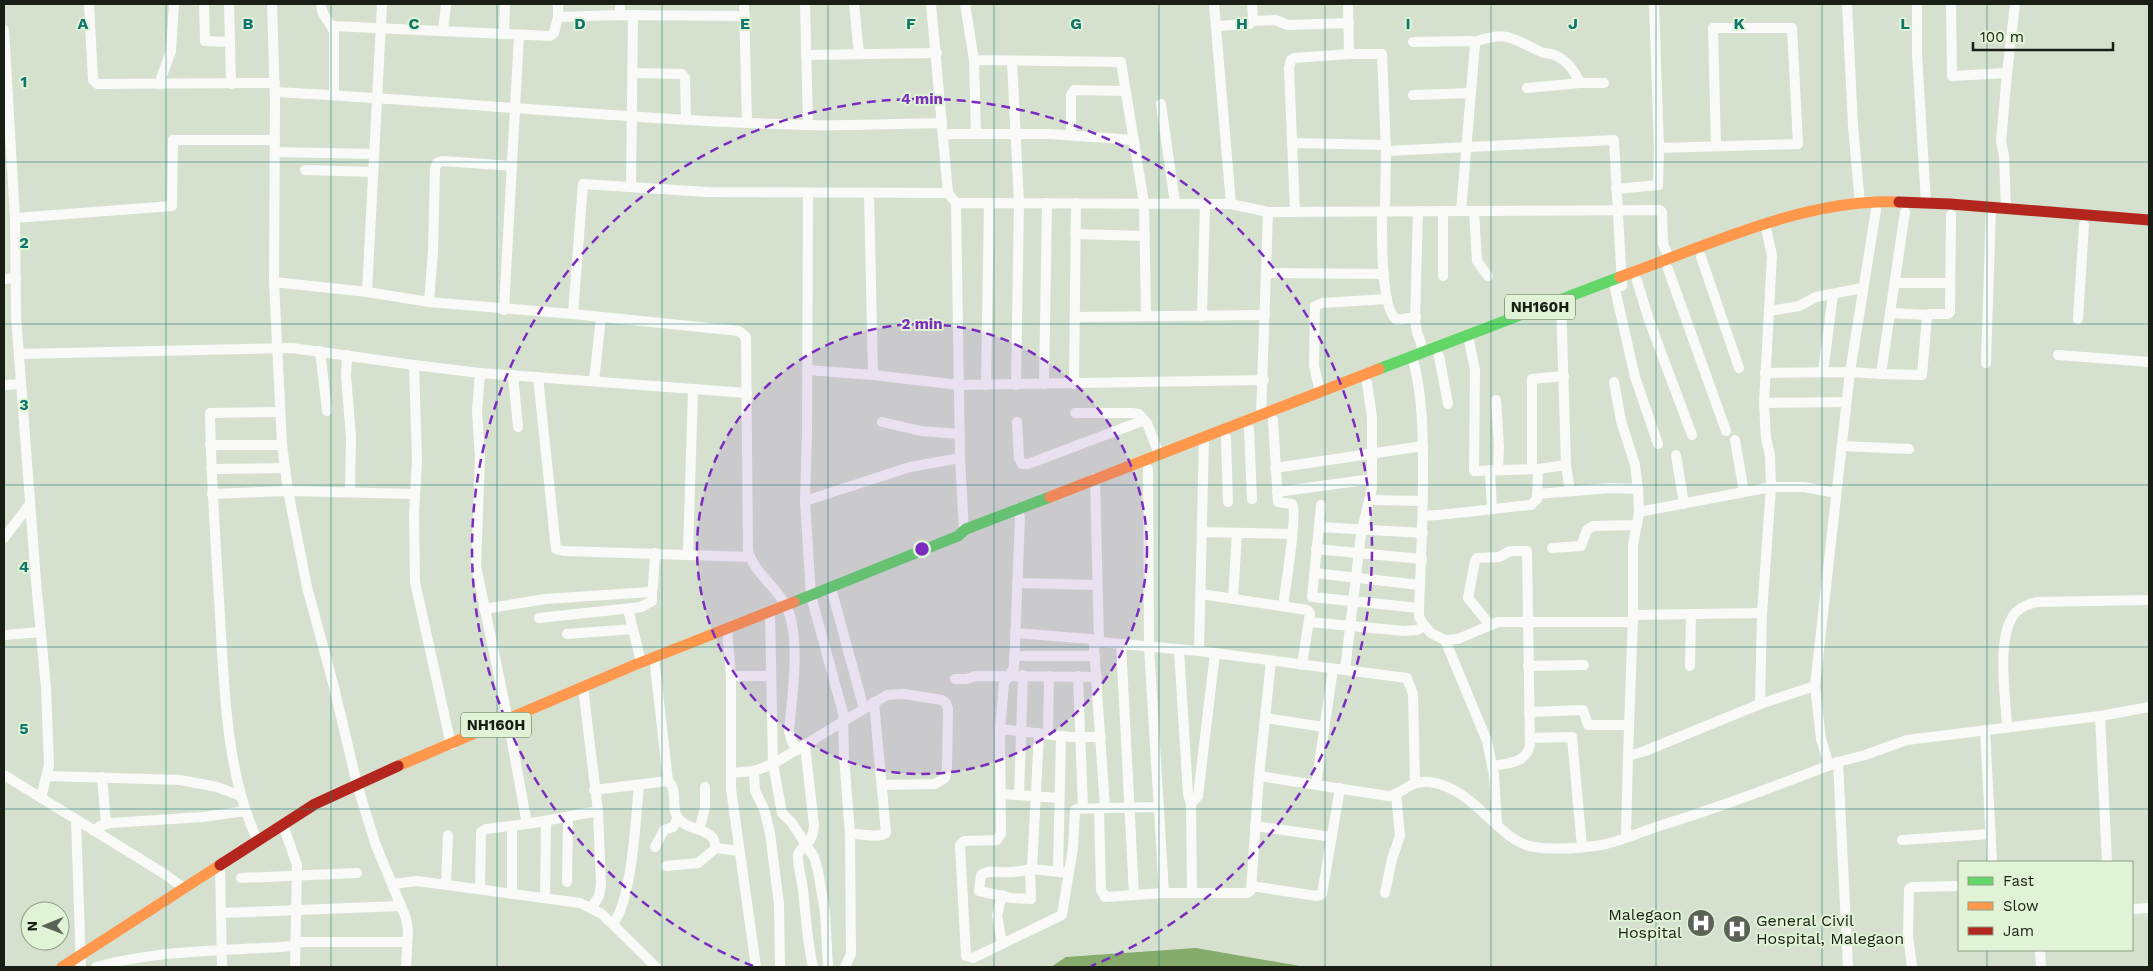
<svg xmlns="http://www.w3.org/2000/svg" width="2153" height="971" font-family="'Work Sans',sans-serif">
<rect width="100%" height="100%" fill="#d5e0cf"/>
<!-- water -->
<path fill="#85ac6d" d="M1196 948 1306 967H1051L1066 957Z"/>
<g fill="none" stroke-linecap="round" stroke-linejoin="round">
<!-- street -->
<g stroke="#f9faf8" stroke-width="10">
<path d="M89 4 93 80 97 84 275 83"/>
<path d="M204 4 205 41 230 42"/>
<path d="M229 4 231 84"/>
<path d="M272 4 275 101 274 282 282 445 288 491 307 587 334 687 357 784 375 843 406 918 408 931 406 967"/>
<path d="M321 4C321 16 330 21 334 32V95"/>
<path d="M620 4V15"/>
<path d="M744 4 747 122"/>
<path d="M805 4 808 125"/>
<path d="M854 4 859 54"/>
<path d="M931 4 948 193"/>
<path d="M965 4 974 60 1121 62 1144 203 1146 315"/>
<path d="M1214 4 1231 204"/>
<path d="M1348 4 1349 54"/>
<path d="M1654 4 1659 148C1705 147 1752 145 1798 144L1792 28H1713L1716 146"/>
<path d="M1847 4 1853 126 1860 204"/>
<path d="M1917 4V54L1926 203"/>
<path d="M1951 4 1952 76 2007 73 2001 142 2004 155 2006 209"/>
<path d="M558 17 620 15 745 16"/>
<path d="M1252 21 1275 20 1288 25 1349 23"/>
<path d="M332 26 550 36 554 33 558 17V4"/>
<path d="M1216 26 1250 24 1253 19 1252 4"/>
<path d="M4 30 15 218 16 316 36 581 46 688 49 765 41 798"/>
<path d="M443 31 446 4"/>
<path d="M504 34 505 4"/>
<path d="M1413 42 1471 41 1475 44 1461 211"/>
<path d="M1474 42C1508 31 1509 37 1539 51 1544 54 1549 53 1554 55 1566 59 1575 72 1580 83H1604"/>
<path d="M806 55 937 53"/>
<path d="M974 60 976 134"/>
<path d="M1012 61 1019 203 1016 385"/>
<path d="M633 73 682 74 685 78 686 119"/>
<path d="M2007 73 2015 4"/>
<path d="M159 84 171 51 174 4"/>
<path d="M1527 88 1580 83"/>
<path d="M275 92C452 101 629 120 806 125 852 126 897 124 942 123"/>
<path d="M1413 95 1471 93"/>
<path d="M1161 104 1175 203"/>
<path d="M943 134H1050L1134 140"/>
<path d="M1071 135V95L1074 90 1126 91"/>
<path d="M1292 143 1386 145"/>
<path d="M275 152 374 154"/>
<path d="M305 170 373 172"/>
<path d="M631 187 633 15"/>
<path d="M1616 189 1658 185 1659 148"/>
<path d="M808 193 807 434 805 501 811 596 843 713 844 757 850 834 851 954 845 967"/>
<path d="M869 193 873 375"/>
<path d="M1382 211C1382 232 1380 309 1397 320L1416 317"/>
<path d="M1385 211 1386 151 1614 140 1622 286"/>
<path d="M1418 211 1415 321 1417 332 1424 352"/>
<path d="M1443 211V276"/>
<path d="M1474 211 1477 261 1488 276"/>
<path d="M1268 212 1660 210 1662 212 1663 244 1669 258"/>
<path d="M1295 212 1289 68 1291 60 1294 58 1349 54H1382L1386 151"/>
<path d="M15 218 172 206 173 140H275"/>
<path d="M1765 224 1772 255 1764 403 1766 439 1770 455 1771 487 1762 613 1760 704 1815 686"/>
<path d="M1075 234 1145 236"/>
<path d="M1701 257 1739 368"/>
<path d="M1668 269 1726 431"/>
<path d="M1267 273 1384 274"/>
<path d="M4 279 16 278"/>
<path d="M1637 281 1649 320 1692 435"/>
<path d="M274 282 367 292 429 302 573 314 583 184 707 192 948 193 956 203"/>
<path d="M1895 283H1950"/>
<path d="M1615 289 1635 377 1658 444"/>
<path d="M367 292 382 4"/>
<path d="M429 302 433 251 435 169 437 163 442 161 512 166"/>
<path d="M504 310 519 35"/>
<path d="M1769 311 1799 306 1816 297 1862 288"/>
<path d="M1890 313 1928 315"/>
<path d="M573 314 739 331 746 337 748 550C753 573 778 587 787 608 801 639 792 697 789 731L792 742 797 750"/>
<path d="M1202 316 1205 203"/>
<path d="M1075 317 1265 315"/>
<path d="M2078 319 2084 225"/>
<path d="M1468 336 1475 370 1474 471 1538 469 1566 465 1561 299"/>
<path d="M320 351 327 411"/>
<path d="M19 354 292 348 414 365"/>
<path d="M347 355 346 376 351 437 350 492"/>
<path d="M2058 355 2149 362"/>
<path d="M1412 356C1423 394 1423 435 1423 474 1423 518 1421 563 1419 608V617L1423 624 1431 633 1445 640 1458 639 1498 622H1632"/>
<path d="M1439 356 1448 404"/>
<path d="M1986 363 1991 207"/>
<path d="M807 370 873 375 959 385 1264 380"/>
<path d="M1823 372 1833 294"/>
<path d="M480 373 477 411 480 458 476 566 508 720 527 824 598 811 601 884 599 896 592 907"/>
<path d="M1765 373 1850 372 1881 374 1905 212"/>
<path d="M1881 374 1922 375 1927 317 1930 314H1948L1950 312 1951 215"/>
<path d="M513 375 518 427"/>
<path d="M538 377 556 549 564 551 750 557"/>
<path d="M594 381 601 317"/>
<path d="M1614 382 1621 421 1635 465 1638 489"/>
<path d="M1044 384 1047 203"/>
<path d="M1074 384 1076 203"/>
<path d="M4 385 21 384"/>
<path d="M986 385 989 203"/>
<path d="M1320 392 1314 366 1315 306 1322 303 1387 299"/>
<path d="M1496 400 1499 446 1498 470"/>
<path d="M1764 403 1846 402"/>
<path d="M1075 413H1132L1139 414 1145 421"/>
<path d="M1273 420 1278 502 1292 504C1298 512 1285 591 1283 606"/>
<path d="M882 422 921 431 960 434"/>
<path d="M1017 422 1019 458 1022 464H1028L1142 421 1147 423 1159 454"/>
<path d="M1249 429 1252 499"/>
<path d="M1204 437 1199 651 1407 678 1413 694 1415 783"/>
<path d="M1226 438 1228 502"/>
<path d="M1735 440 1744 492"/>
<path d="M210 445H282"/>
<path d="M1842 446 1909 449"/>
<path d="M1676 455 1684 504"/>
<path d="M1566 465 1570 491"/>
<path d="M1275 468 1423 446"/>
<path d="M211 469 285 468"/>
<path d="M1148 469 1149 647 1164 893"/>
<path d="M1532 469V379L1564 376"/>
<path d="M1490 470 1492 509"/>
<path d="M1095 478 1099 642 1199 651"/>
<path d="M1277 492 1372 479"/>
<path d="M212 494 288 491 415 494"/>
<path d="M1537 494 1611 488 1638 489 1639 512"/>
<path d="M1371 500 1423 501"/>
<path d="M805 501 910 467 960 458"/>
<path d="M1321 505 1312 597 1419 608"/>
<path d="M1018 508 1020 518 1014 668 1004 683 1000 729 1001 834 997 840 964 841 960 845 966 956 973 958 1062 915 1073 848 1075 810 1077 809 1105 808"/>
<path d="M1423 516C1459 514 1494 508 1531 505L1537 499 1538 469"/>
<path d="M1319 527 1423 533"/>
<path d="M964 532 960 458 956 203 1231 204 1268 212 1261 415"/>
<path d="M1202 532 1292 534"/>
<path d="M4 538 30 504"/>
<path d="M1552 548 1581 546 1587 530 1593 526 1637 525"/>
<path d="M1316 549 1422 559"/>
<path d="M688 553 693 389"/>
<path d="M1314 573 1420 585"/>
<path d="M1017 583 1097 585"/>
<path d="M831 588 864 709"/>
<path d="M1201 594 1307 610 1310 613 1302 665"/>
<path d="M1233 599 1237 533"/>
<path d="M484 609 545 599 650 592 653 587 655 553"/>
<path d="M628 609 641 662"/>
<path d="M770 612 773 764 782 813 792 823 814 857 818 871 825 912 828 967"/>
<path d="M1762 613 1633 615V545L1639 512 1771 487H1804L1836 493"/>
<path d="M1633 616 1628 756 1645 751 1760 704"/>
<path d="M539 618 641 607 652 601V590"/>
<path d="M1309 622 1404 631 1417 630 1425 626"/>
<path d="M1490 625 1468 598 1475 561 1477 558 1499 557 1510 551H1527L1530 745C1526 763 1509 763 1493 766"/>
<path d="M727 629 731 676V789L756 967"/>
<path d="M1015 633 1090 639 1096 643"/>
<path d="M567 634 633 629"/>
<path d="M4 635 41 632"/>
<path d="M1445 640 1487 741 1494 775 1497 823"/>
<path d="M1099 642 1094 647 1105 808 1159 807"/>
<path d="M1121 644 1134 895"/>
<path d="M1179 650 1188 794 1191 804 1192 893"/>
<path d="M1014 656H1095"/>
<path d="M1528 666 1584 665"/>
<path d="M1690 666 1691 614"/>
<path d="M1345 670 1361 534 1372 488V417L1367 383"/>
<path d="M731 676H771"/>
<path d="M1078 676 1083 808"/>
<path d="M955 679H967L975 676 1097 677"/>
<path d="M583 687 598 811"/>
<path d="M1529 712 1583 710 1588 725H1629"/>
<path d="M2100 716 2107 862"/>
<path d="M1265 718 1324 727"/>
<path d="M2007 728C2006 698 1995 635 2016 612 2022 606 2029 604 2037 602L2149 600"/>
<path d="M1000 729 1070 737H1101"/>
<path d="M1985 730 1992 862"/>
<path d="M1048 734 1049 676"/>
<path d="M1530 738 1572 737 1582 847"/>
<path d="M451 745 415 582 414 514 417 460 414 365 480 373 747 393"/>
<path d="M805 746 814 825C813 846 801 844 798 855 797 862 802 881 803 890 806 916 807 941 813 967"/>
<path d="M1829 765 1821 739 1815 686 1850 372 1876 210"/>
<path d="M754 771 755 791 764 809 770 833 779 904 780 967"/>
<path d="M731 773 754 771 773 764 887 695 904 694 942 700 946 703 948 709 947 769 945 778 935 784 882 785"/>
<path d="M4 775 163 873 184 888"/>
<path d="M47 776 180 780 217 787 241 796"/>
<path d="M1259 776 1388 796C1402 795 1409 780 1430 782 1475 788 1499 842 1534 847 1555 850 1582 848 1602 845 1621 841 1639 833 1656 827 1718 808 1778 785 1838 762"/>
<path d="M102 777 106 824"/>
<path d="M668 781C679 790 670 808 678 818 685 829 704 828 712 837 715 840 715 845 716 848L739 851"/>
<path d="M1316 785 1333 669"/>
<path d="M594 790 668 781 654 657"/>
<path d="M1001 794 1059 798"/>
<path d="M1019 795 1023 675"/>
<path d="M1191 804 1198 796 1215 653"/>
<path d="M1099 808 1101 890 1105 897 1164 893H1248L1251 890 1259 776 1271 661"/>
<path d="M76 821 81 967"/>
<path d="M283 825 297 865 295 967"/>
<path d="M1255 826 1332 837"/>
<path d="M699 830 705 808V787"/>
<path d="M94 831 100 826 111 823 203 817 245 811"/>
<path d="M850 834C861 833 877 839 886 833L874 702"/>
<path d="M1626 837 1628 756"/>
<path d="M1902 840 1991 834"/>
<path d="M258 841C224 771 224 676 219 599 215 537 211 475 210 413L280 412"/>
<path d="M655 847 664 830 673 827 678 818"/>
<path d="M220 865 222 967"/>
<path d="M666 866 698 863 716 848"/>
<path d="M1030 869 1031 899 1011 898 979 891 981 875C989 869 1001 873 1011 872 1018 872 1025 870 1032 869L1069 873"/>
<path d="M1032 869 1039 733"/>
<path d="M1058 871 1061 736"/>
<path d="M241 878 357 873"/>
<path d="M567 882 568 817"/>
<path d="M392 884 417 881 580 903 602 914 656 967"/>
<path d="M446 884 448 835"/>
<path d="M1251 886 1317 896 1322 894 1340 788"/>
<path d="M480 888 481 832 486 829 527 824"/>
<path d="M1385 893 1392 859 1400 836 1396 794"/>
<path d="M512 894V827"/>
<path d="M1002 895 997 915 1002 943"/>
<path d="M545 898 546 821"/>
<path d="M2132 909 2149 908"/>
<path d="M221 913 401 906"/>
<path d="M613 924C632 900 636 817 639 785"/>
<path d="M295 942H407"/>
<path d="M2040 950 2041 967"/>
<path d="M96 967C159 949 229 951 295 946"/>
<path d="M1848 967 1838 762 1865 755 1907 740 2100 716 2149 707"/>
<path d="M1912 967 1908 936 1909 889 1912 887 1959 886"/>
</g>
<!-- fast -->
<g stroke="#63d668" stroke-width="11">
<path d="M1379 369 1620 277"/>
<path d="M794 602 958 536 966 529 1050 497"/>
</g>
<!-- slow -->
<g stroke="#ff974d" stroke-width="11">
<path d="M1620 277C1706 246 1805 198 1899 202"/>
<path d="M1050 497 1379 369"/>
<path d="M398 766 632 666 794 602"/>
<path d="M62 967 220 865"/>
</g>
<!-- jam -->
<g stroke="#b3261e" stroke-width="11">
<path d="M1899 202 1950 204 2149 220"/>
<path d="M220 865 315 804 398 766"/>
</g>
</g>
<!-- grid -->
<path fill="none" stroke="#0f766e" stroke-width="1" stroke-opacity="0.55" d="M166 4V967M331 4V967M497 4V967M662 4V967M828 4V967M994 4V967M1159 4V967M1325 4V967M1491 4V967M1656 4V967M1822 4V967M1987 4V862M4 162H2149M4 324H2149M4 485H2149M4 647H2149M4 809H2149M1987 950V967"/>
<!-- distance rings -->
<circle cx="922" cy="549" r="225" fill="#7b2cbf" fill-opacity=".12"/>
<g fill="none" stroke="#7b2cbf" stroke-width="2.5" stroke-dasharray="9 6">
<circle cx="922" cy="549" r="225"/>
<path d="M753 966A450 450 0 1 1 1091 966"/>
</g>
<!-- icons -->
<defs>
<symbol id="hospital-disc" viewBox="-11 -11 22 22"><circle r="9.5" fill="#5a6255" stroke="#e0f3d6"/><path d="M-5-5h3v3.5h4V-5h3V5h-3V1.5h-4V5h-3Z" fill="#fff"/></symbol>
</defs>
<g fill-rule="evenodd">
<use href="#hospital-disc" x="1685" y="907" width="32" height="32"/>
<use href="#hospital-disc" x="1721" y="913" width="32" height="32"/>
</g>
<g text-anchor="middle" stroke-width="4" stroke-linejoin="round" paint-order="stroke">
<!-- shield labels -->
<g fill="#e0f3d6" stroke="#545e4e" stroke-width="1">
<rect x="1505" y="294.5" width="70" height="25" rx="4"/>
<rect x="461" y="712.5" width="70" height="25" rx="4"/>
</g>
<g font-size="15" font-weight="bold" fill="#181e14">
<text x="1540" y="312">NH160H</text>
<text x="496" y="730">NH160H</text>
</g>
<!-- poi labels -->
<g font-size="16" fill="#181e14" stroke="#e0f3d6" text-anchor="end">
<text x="1682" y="920">Malegaon<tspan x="1682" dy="18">Hospital</tspan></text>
<text x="1756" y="926" text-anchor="start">General Civil<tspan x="1756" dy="18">Hospital, Malegaon</tspan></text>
</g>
</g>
<g font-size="16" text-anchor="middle" font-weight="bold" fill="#0f766e" stroke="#e0f3d6" stroke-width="4" stroke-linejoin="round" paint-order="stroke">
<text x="83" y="29">A</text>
<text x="248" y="29">B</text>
<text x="414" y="29">C</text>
<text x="580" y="29">D</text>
<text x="745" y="29">E</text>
<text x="911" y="29">F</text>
<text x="1076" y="29">G</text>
<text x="1242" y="29">H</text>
<text x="1408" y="29">I</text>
<text x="1573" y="29">J</text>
<text x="1739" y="29">K</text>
<text x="1905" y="29">L</text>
<text x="24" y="87">1</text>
<text x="24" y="248">2</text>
<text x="24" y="410">3</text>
<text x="24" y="572">4</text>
<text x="24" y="734">5</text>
</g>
<circle cx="922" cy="549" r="8" fill="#7b2cbf" stroke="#e0f3d6" stroke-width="2.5"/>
<g font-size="15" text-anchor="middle" font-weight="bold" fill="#7b2cbf" stroke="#e0f3d6" stroke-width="4" stroke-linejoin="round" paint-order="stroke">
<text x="922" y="104">4 min</text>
<text x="922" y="329">2 min</text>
</g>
<!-- border -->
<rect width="2153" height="971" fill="none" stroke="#181e14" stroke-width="10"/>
<!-- legend -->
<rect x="1958" y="861" width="175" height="90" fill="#e0f3d6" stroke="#909e88"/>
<rect x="1968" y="877" width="25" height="8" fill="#63d668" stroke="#909e88"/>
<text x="2003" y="886" font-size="15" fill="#181e14">Fast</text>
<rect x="1968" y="902" width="25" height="8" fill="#ff974d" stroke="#909e88"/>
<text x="2003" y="911" font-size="15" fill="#181e14">Slow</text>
<rect x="1968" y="927" width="25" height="8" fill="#b3261e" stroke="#909e88"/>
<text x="2003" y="936" font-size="15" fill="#181e14">Jam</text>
<!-- north arrow -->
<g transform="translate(45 926) rotate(269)"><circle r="24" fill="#e0f3d6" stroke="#909e88"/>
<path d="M0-4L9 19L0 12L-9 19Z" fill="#5a6255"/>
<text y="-8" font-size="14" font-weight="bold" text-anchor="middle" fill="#181e14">N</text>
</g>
<!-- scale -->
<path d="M1973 42v8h140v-8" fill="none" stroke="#181e14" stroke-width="2.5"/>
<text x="1980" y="42" font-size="15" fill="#181e14" stroke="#e0f3d6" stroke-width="4" paint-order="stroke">100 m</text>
</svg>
